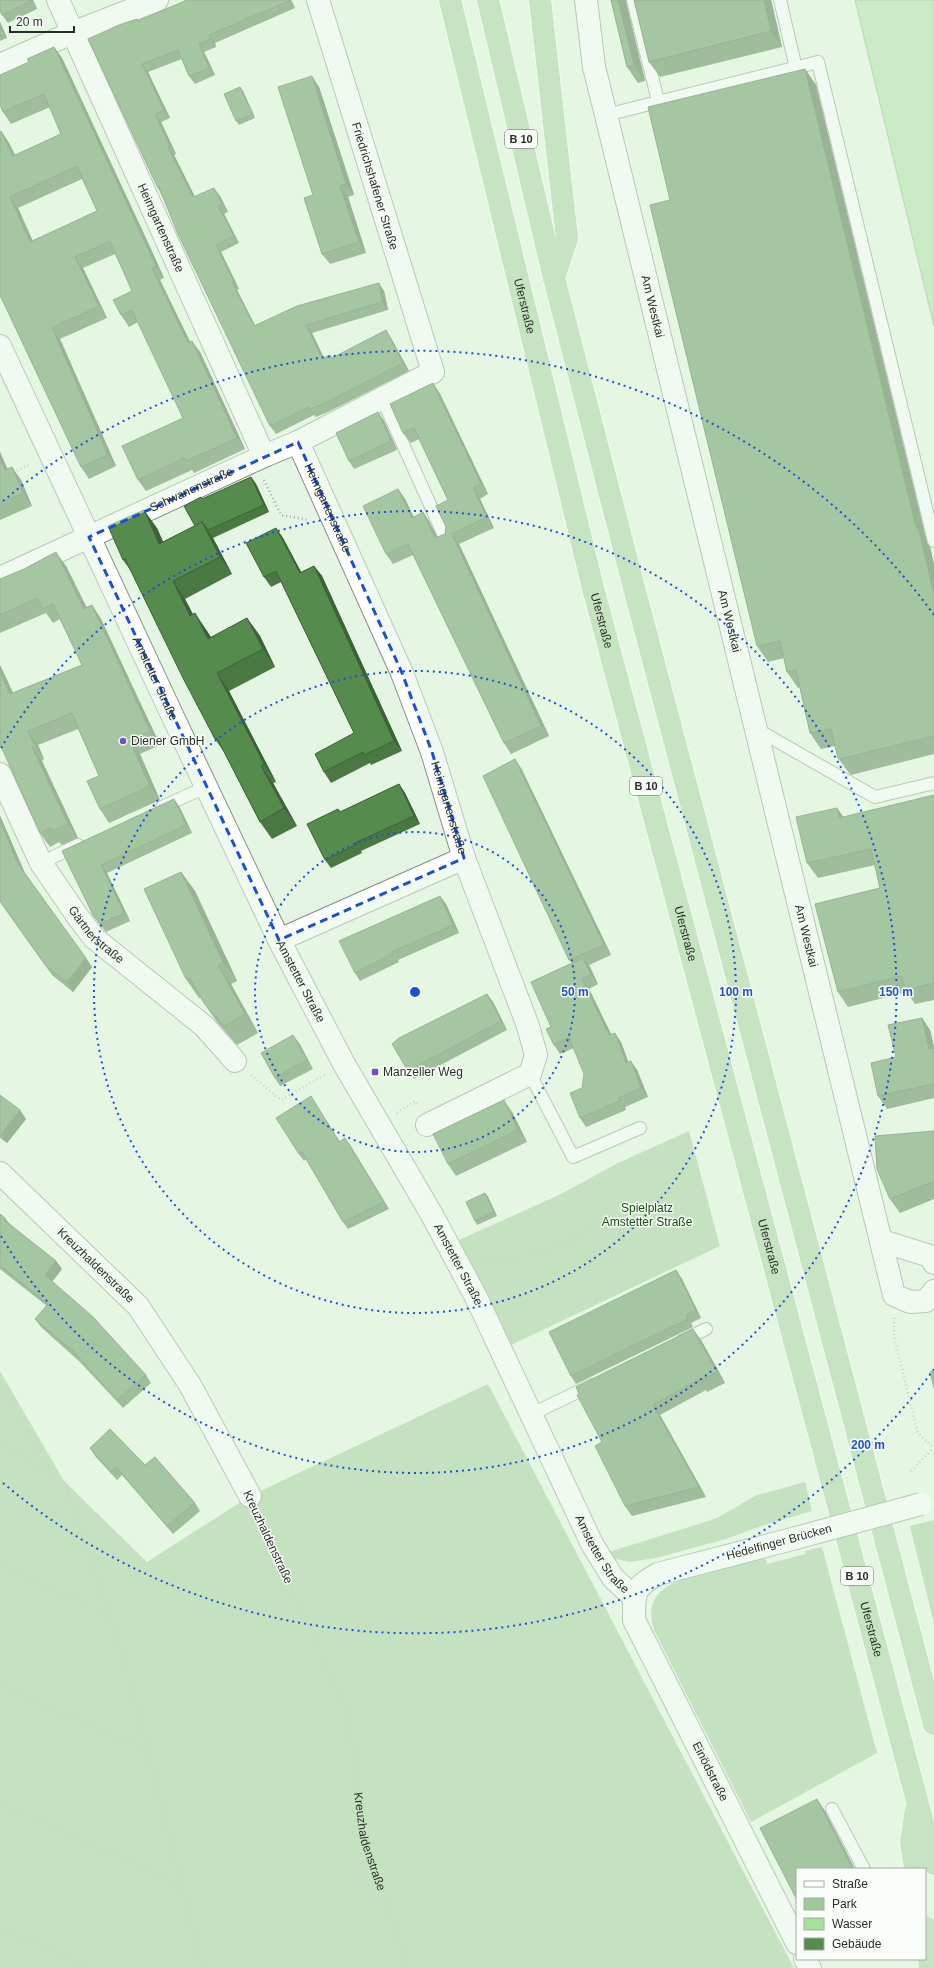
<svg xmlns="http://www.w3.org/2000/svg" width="934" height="1968" font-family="Helvetica,sans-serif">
<rect width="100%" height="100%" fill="#e5f5e3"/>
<!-- green -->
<g fill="#9dca96">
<path d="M689 1131 720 1246 511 1345 459 1240 561 1194 618 1163Z"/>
<path d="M0 1371 64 1481 147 1562 250 1496 488 1384 794 1968H0Z"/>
<path d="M805 1482 812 1511 761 1526 726 1539 656 1558 629 1562 612 1558 609 1552 705 1522 717 1518 757 1495Z"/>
<path d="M934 1520V1623L910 1526Z"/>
<path d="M822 1547 877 1753 751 1822 654 1630C640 1585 683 1579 715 1571 732 1566 748 1561 765 1556L767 1564 806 1554 805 1551Z"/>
</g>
<!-- water -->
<path fill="#a7e19e" stroke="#81ab7a" d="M855 0H934V326Z"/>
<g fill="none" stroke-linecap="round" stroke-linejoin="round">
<defs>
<g id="service">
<path d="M633 0 658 101"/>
<path d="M780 0 796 68"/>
<path d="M606 115 818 62 934 541"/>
<path d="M382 398 446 540"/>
<path d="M756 729 875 797 934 783"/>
<path d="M162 807 206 787"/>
<path d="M41 863 78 845"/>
<path d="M530 1074 573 1157 640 1128"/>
<path d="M682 1341 706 1329"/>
<path d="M532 1414 592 1385"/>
<path d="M832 1809 864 1869"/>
</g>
<g id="minor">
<path id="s2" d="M58 0 264 456"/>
<path id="s3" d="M586 0 594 67 606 115 894 1295 910 1302 926 1301 934 1291"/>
<path d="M0 65 72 33 157 0"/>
<path id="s4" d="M0 346 174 719 279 940 344 1064 432 1215 476 1297 592 1544 613 1578 634 1597"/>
<path id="s5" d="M298 442 402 673 432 752 464 858 528 1026 536 1055 530 1074 427 1125"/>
<path id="s6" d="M0 578 264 456 298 442 433 372 318 0"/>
<path id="s7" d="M0 774 41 863 78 917 94 938 204 1026 235 1061"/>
<path d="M279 940 464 858"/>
<path id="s8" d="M0 1173 138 1306 190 1385 250 1496"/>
<path d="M882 1241 930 1256 934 1263"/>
</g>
<g id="tertiary">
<path id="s9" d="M796 1538 658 1574C633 1588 634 1592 634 1620L797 1943"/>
<path d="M805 1959 810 1968"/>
</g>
<g id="trunk">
<path id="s10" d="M450 0 593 588 934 1864"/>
<path d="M488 0 554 278 632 580 934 1724"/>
<path d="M540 0 567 238 554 278"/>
<path d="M915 1869 911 1842 916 1810"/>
<path d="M925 1927 930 1968"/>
</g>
</defs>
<!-- service casing -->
<use href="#service" stroke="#839181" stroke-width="14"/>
<!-- minor casing -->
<use href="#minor" stroke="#839181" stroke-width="24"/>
<!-- tertiary casing -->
<use href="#tertiary" stroke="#839181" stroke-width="24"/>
<!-- trunk casing -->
<use href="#trunk" stroke="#fff" stroke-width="24"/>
<!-- path -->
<g stroke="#a2aea0" stroke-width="2.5" stroke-dasharray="1 3" stroke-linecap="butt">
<path d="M13 472 31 464"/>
<path d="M264 480 281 515 309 520"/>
<path d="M251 1075 281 1100 325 1075"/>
<path d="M397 1113 415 1101 417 1106"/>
<path d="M483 1264C529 1257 556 1251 596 1227"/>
<path d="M894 1318V1337L918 1433 934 1448"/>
<path d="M0 1383 51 1473"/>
<path d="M0 1443 64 1481 121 1647 202 1968"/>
<path d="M911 1471 933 1448"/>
<path id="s1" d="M258 1515 348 1714 364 1839 409 1968"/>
<path d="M0 1565 110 1616"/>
<path d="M0 1686 146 1750"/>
<path d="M0 1803 181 1886"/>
<path d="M0 1927 89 1968"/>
</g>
<!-- service -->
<use href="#service" stroke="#fff" stroke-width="12"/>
<!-- minor -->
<use href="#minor" stroke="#fff" stroke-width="22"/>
<!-- tertiary -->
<use href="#tertiary" stroke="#fff" stroke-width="22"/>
<!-- trunk -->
<use href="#trunk" stroke="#9fce98" stroke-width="22"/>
<defs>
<path id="tertiary-bridge" d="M796 1538 921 1504"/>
</defs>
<!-- tertiary-bridge casing -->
<use href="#tertiary-bridge" stroke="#839181" stroke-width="24" stroke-linecap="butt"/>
<!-- tertiary-bridge -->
<use href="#tertiary-bridge" stroke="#fff" stroke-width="22"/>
</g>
<!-- wall -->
<g fill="#497843" fill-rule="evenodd">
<path d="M0 0H33L37 9 8 23 2 15Z"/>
<path d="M187 0H291L295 8 215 43 216 47 204 52 215 75 195 84 189 76 182 59 148 72 170 118 161 122 176 154 174 155 195 197 220 196 228 212 224 214 239 243 221 252 239 289 237 290 255 325 384 291 388 310 312 333 324 358 330 355 332 358 391 338 409 371 328 412 316 417 314 415 276 434 270 426 161 194 158 188 88 39 138 21Z"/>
<path d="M611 0H626V2L645 81 638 83 627 67Z"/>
<path d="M771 0 782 47 660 77 649 62Z"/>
<path d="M0 22 7 38 0 41Z"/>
<path d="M54 47 62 58 150 247 164 278 160 280 190 342 200 352 245 449 194 473 192 470 146 491 138 480 183 418 138 322 129 327 121 315 132 291 115 254 83 268 107 318 60 339 116 466 89 479 81 467 0 295 1 131 9 143 15 155 61 134 50 107 11 124 3 112 29 62ZM82 179 97 211 33 241 18 208Z"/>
<path d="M805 69 816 85 927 543 930 547 934 565V754L851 775 849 773 838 758 835 746 821 749 810 733 800 687 798 688 787 672 784 658 768 662 757 646 670 200Z"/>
<path d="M319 87 354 195 348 197 366 253 330 264 322 254 313 195Z"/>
<path d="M243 91 255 118 239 125 236 121Z"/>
<path d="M433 383 440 394 488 494 480 499 494 528 459 544 549 736 511 754 504 743 413 555 393 564 386 554 398 489 405 499 414 517 423 512 430 523 437 536 438 537 445 534 448 500 419 439 411 443 403 433Z"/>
<path d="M378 412 384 421 397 450 354 469 349 461Z"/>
<path d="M0 452 7 469 21 480 32 506 0 520Z"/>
<path d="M251 477 256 484 269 512 213 538 232 574 185 599 193 614 207 631 211 637 247 618 260 636 275 667 229 691 276 782 273 783 297 826 272 839 260 822 224 752 215 739 131 571 123 560 157 528 163 542 195 526 203 499Z"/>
<path d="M276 528 283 538 301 572 314 566 322 576 402 751 371 765 370 763 331 783 324 772 354 733 281 582 271 587 264 577Z"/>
<path d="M66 566 86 607 92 605 101 619 160 745 140 754 160 800 109 823 100 809 99 776 78 729 38 745 44 759 42 761 78 838 62 845 59 842 50 847 40 833 0 744V665L13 693 82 665 60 619 53 623 46 613 0 633V579Z"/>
<path d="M515 759 522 770 611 955 589 965 598 984 589 989 611 1034 621 1042 628 1062 637 1070 648 1097 625 1107 626 1110 586 1127 580 1118 582 1088 584 1074 574 1048 560 1054 554 1045 551 1027 572 963 569 960Z"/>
<path d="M399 784 405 793 420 824 361 851 362 853 331 868 325 860 338 809 340 812Z"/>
<path d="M934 795V1000L915 1004 907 992 848 1007 838 992 880 888 875 865 818 878 807 863 843 817Z"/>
<path d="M174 799 180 808 192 833 107 873 130 921 106 932 100 925 94 917 62 851Z"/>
<path d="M0 816 1 818 24 872 92 967 73 992 52 975 0 902Z"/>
<path d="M181 872 195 891 237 981 231 984 258 1033 237 1045 217 1022 204 1003 201 998H199L186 979Z"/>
<path d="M446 904 459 933 398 960 399 962 360 981 355 973Z"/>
<path d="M487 994 493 1002 507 1030 414 1079 408 1071Z"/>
<path d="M922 1018 930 1030 934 1047V1098L887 1109 878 1096 896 1057Z"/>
<path d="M299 1043 313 1069 280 1086 275 1078Z"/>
<path d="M0 1095 26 1119 7 1143 0 1138Z"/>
<path d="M311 1096 339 1141 350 1145 389 1209 348 1229 343 1222 306 1159 304 1161 299 1154Z"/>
<path d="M512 1112 527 1142 456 1176 448 1164Z"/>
<path d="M934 1131V1199L900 1213 890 1199Z"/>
<path d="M485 1193 488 1197 497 1216 477 1225 475 1221Z"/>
<path d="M0 1214 11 1225 56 1261 62 1269 52 1282 146 1375 151 1383 123 1408 80 1362 41 1327 35 1319 47 1306 0 1269Z"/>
<path d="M676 1270 682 1279 701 1318 691 1323 693 1327 576 1384 571 1376Z"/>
<path d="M701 1340 725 1383 707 1392 706 1390 660 1415 706 1497 632 1516 625 1506 602 1442Z"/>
<path d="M90 1448 145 1465 195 1503 200 1511 173 1534 122 1475 117 1480 95 1456Z"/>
</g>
<!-- shaded-wall -->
<g fill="#3c6237">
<path d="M31 0H33L37 9Z"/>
<path d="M289 0H291L295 8Z"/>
<path d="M618 0H626V2L645 81 634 65Z"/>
<path d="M764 0H771L782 47 771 31Z"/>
<path d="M0 22 7 38 4 34 0 24Z"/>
<path d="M209 35 215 43 216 47 211 39Z"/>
<path d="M199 44 204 52 215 75 209 68Z"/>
<path d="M54 47 62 58 150 247 164 278 156 267Z"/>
<path d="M142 64 148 72 170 118 164 110Z"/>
<path d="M805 69 816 85 927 543 930 547 934 565V594L916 527Z"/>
<path d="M312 76 319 87 354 195 346 184Z"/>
<path d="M240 87 243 91 255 118 253 114Z"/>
<path d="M155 114 161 122 176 154 170 146Z"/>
<path d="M1 131 9 143 21 168 13 156Z"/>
<path d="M168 147 174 155 199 205 193 197Z"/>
<path d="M340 186 348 197 366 253 359 242Z"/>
<path d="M214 188 220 196 228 212 222 204Z"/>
<path d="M10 197 18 208 38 254 30 242Z"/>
<path d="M218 206 224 214 239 243 234 236Z"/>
<path d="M216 245 221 252 239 289 234 282Z"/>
<path d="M75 257 83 268 107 318 99 306Z"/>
<path d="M152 268 160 280 196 354 188 343Z"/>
<path d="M232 282 237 290 259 334 254 326Z"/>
<path d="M379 283 384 291 388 310 382 302Z"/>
<path d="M306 325 312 333 328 367 322 359Z"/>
<path d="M52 328 60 339 116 466 108 455Z"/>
<path d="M386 330 391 338 409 371 403 363Z"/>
<path d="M192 341 200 352 245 449 237 438Z"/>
<path d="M433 383 440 394 488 494 481 484Z"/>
<path d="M378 412 384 421 397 450 391 441Z"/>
<path d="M0 452 14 483 5 470 0 459Z"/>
<path d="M12 467 21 480 32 506 23 493Z"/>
<path d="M251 477 256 484 269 512 264 505Z"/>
<path d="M473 488 480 499 494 528 487 517Z"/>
<path d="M398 489 405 499 419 528 412 518Z"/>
<path d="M144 510 157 528 172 562 159 544Z"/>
<path d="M423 512 430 523 441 546 434 536Z"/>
<path d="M202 522 214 540 232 574 220 557Z"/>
<path d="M276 528 283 538 307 583 300 573Z"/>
<path d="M452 534 459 544 549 736 541 726Z"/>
<path d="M56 552 66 566 94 622 84 609Z"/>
<path d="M314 566 322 576 402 751 394 741Z"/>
<path d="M173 581 185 599 202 633 190 616Z"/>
<path d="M92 605 101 619 160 745 150 731Z"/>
<path d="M195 613 207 631 221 656 208 639Z"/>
<path d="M247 618 260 636 275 667 263 649Z"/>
<path d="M0 665 20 708 10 694 0 672Z"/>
<path d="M217 673 229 691 276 782 264 764Z"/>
<path d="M28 731 38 745 44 759 35 746Z"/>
<path d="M130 741 140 754 160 800 150 786Z"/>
<path d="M32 747 42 761 78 838 68 824Z"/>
<path d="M515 759 522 770 611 955 604 945Z"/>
<path d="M261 766 273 783 297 826 284 808Z"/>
<path d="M399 784 405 793 420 824 414 816Z"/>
<path d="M174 799 180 808 192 833 186 825Z"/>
<path d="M837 808 847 822 839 818Z"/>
<path d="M0 816 1 818 25 873 18 864 0 821Z"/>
<path d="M101 865 107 873 130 921 124 913Z"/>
<path d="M181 872 195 891 237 981 223 962Z"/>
<path d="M440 896 446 904 459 933 453 925Z"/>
<path d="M86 958 92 967 73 992 67 982Z"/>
<path d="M583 958 590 967 598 984 591 975Z"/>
<path d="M218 965 231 984 258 1033 245 1014Z"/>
<path d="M582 979 589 989 616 1044 609 1035Z"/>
<path d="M487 994 493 1002 507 1030 501 1021Z"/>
<path d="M922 1018 930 1030 934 1047V1056L929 1049Z"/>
<path d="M615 1033 621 1042 632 1072 626 1063Z"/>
<path d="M293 1035 299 1043 313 1069 307 1060Z"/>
<path d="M631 1061 637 1070 648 1097 641 1088Z"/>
<path d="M311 1096 315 1103 344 1148 339 1142Z"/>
<path d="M618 1098 625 1107 626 1110Z"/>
<path d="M504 1100 512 1112 527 1142 518 1130Z"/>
<path d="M20 1110 26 1119 7 1143 1 1135Z"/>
<path d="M345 1138 350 1145 389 1209 384 1202Z"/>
<path d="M485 1193 488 1197 497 1216 494 1212Z"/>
<path d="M5 1218 11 1226 4 1220Z"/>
<path d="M56 1261 62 1269 50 1284 45 1275Z"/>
<path d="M676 1270 682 1279 701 1318 696 1310Z"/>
<path d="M693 1329 701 1340 725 1383 717 1372Z"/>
<path d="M653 1405 660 1415 706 1497 699 1487Z"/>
<path d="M817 1799 825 1811 855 1869H853Z"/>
</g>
<!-- building -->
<g fill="#558c4e" stroke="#3c6237" fill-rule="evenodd">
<path d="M0 0H31V1L2 15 0 10Z"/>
<path d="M187 0H289V1L209 35 211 39 199 44 209 68 189 76 178 50 142 64 164 110 155 114 170 146 168 147 193 197 214 188 222 204 218 206 234 236 216 245 234 282H232L254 326 297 306 379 283 382 302 306 325 322 359 330 355 332 358 386 330 403 363 323 404 310 409 309 407 270 426 178 234 159 187 158 188 88 39 119 25 137 19 138 21Z"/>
<path d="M611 0H618L634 65 627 67Z"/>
<path d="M634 0H764L771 31 649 62Z"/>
<path d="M0 24 4 34 0 36Z"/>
<path d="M54 47 142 236 156 267 152 268 188 343 192 341 237 438 186 461 184 458 138 480 122 446 183 418 132 310 121 315 113 300 132 291 110 241 75 257 99 306 52 328 108 455 81 467 0 295V132L1 131 13 156 61 134 44 94 3 112 0 105V75L29 62 27 59ZM77 166 97 211 30 242 10 197Z"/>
<path d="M805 69 916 527 919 531 934 594V736L840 759 838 758 831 729 810 733 796 670 787 672 780 641 757 646 650 205 670 200 648 107Z"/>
<path d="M312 76 346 184 340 186 359 242 322 254 304 198 313 195 278 87Z"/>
<path d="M240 87 253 114 236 121 224 94Z"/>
<path d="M433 383 481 484 473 488 487 517 452 534 541 726 504 743 408 544 386 554 363 506 398 489 412 518 423 512 434 536 438 537 445 534 446 527 436 506 448 500 414 428 403 433 390 404Z"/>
<path d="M378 412 391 441 349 461 336 433Z"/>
<path d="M0 459 5 470 12 467 23 493 0 503Z"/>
<path d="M251 477 264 505 208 530 202 522 195 526 184 506 201 497 202 499Z"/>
<path d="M144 510 159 544 202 522 220 557 173 581 190 616 195 613 208 639 247 618 263 649 217 673 264 764 261 766 284 808 260 822 217 738 215 739 183 678 125 559 123 560 108 526Z"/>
<path d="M276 528 300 573 314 566 394 741 364 755 363 752 324 772 315 754 354 733 276 571 264 577 246 543Z"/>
<path d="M56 552 84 609 92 605 150 731 130 741 150 786 100 809 87 781 99 776 72 713 28 731 35 746 32 747 68 824 52 831 50 828 40 833 0 744V672L10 694 82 665 53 604 43 609 38 598 0 615V579L24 569Z"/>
<path d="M515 759 604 945 569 960 483 776Z"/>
<path d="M399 784 414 816 355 843 356 845 325 860 307 824 338 809 340 812Z"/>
<path d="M934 795V983L905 990 902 976 838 992 815 904 880 888 871 849 807 863 796 817 837 808 839 818Z"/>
<path d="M174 799 186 825 101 865 124 913 101 924 94 917 62 851Z"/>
<path d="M0 821 18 864 86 958 67 982 46 966 0 901Z"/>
<path d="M181 872 223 962 218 965 245 1014 224 1026 204 1003 190 978 186 979 144 889Z"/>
<path d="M440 896 453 925 392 952 393 954 355 973 339 941Z"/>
<path d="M583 958 591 975 582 979 609 1035 615 1033 626 1063 631 1061 641 1088 618 1098 620 1101 580 1118 570 1093 582 1088 584 1074 569 1037 554 1045 546 1029 551 1027 531 982Z"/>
<path d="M487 994 501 1021 408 1071 392 1044 399 1038Z"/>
<path d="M922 1018 929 1049 934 1048V1084L878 1096 871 1063 896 1057 888 1025Z"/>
<path d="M293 1035 307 1060 275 1078 261 1053Z"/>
<path d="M0 1095 20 1110 1 1135 0 1134Z"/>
<path d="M311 1096 339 1142 345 1138 384 1202 343 1222 302 1152 299 1154 276 1118Z"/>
<path d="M504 1100 518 1130 448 1164 433 1134Z"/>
<path d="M934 1131V1181L890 1199 877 1169 875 1136Z"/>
<path d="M485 1193 494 1212 475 1221 466 1202Z"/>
<path d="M0 1214 5 1218 4 1220 56 1261 45 1275 93 1317 146 1375 117 1400 75 1353 35 1319 48 1304 0 1265Z"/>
<path d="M676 1270 696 1310 686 1315 688 1319 571 1376 549 1332Z"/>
<path d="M693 1329 717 1372 700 1381 699 1380 653 1405 699 1487 625 1506 595 1446 602 1442 577 1395 579 1394 576 1387Z"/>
<path d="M934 1371V1388L930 1372Z"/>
<path d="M110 1429 145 1465 155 1457 195 1503 167 1526 116 1467 111 1472 90 1448Z"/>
<path d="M817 1799 853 1869H797V1900L760 1828Z"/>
</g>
<!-- marked area -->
<path d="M0 0H934V1968H0ZM298 442 402 673 432 752 464 858 279 940 89 537Z" fill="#e5f5e3" fill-opacity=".55" fill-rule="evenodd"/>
<path fill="none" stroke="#1d4ed8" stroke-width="3" stroke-dasharray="8 5" stroke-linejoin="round" d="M298 442 402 673 432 752 464 858 279 940 89 537Z"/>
<!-- distance rings -->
<g fill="none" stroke="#1d4ed8" stroke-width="2" stroke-dasharray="2 4">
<circle cx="415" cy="992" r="160"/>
<circle cx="415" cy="992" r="321"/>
<path d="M1 748A481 481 0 1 1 1 1236"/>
<path d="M934 1369A641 641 0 0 1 3 1483M3 501A641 641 0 0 1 934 615"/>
</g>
<!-- markers -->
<g fill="#6f4ec7" stroke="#f9fff8" stroke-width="1.5">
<circle cx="123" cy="741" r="4"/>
<rect x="371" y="1068" width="8" height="8" rx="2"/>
</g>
<g text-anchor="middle" stroke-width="3" stroke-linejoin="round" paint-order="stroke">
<!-- shield labels -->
<g fill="#f9fff8" stroke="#676d66" stroke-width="1">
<rect x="505" y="130" width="32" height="18" rx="3"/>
<rect x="630" y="777" width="32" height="18" rx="3"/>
<rect x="841" y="1567" width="32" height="18" rx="3"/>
</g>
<g font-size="11" font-weight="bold" fill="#282e27">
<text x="521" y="143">B 10</text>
<text x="646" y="790">B 10</text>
<text x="857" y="1580">B 10</text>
</g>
<!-- street labels -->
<g font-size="12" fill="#282e27" stroke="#f9fff8">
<text transform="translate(375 186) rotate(73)" y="4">Friedrichshafener Straße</text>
<text dy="4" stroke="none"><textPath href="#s2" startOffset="250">Heimgartenstraße</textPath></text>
<text dy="4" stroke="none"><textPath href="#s10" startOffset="315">Uferstraße</textPath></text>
<text dy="4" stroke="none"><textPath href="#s3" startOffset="314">Am Westkai</textPath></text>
<text dy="4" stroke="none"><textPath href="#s6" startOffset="211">Schwanenstraße</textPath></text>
<text dy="4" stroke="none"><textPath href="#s5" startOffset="72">Heimgartenstraße</textPath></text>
<text dy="4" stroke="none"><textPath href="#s10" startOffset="639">Uferstraße</textPath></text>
<text dy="4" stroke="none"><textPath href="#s3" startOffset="638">Am Westkai</textPath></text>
<text dy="4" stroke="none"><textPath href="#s4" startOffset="367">Amstetter Straße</textPath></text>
<text dy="4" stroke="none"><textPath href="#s5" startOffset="396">Heimgartenstraße</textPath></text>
<text dy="4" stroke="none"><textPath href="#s7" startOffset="189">Gärtnerstraße</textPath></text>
<text dy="4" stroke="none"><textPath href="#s10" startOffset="963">Uferstraße</textPath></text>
<text dy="4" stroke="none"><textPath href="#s3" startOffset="962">Am Westkai</textPath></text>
<text dy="4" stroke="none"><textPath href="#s4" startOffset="703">Amstetter Straße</textPath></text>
<text dy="4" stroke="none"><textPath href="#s10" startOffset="1287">Uferstraße</textPath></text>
<text dy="4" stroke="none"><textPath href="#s4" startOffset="1027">Amstetter Straße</textPath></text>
<text dy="4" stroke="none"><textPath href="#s8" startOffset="133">Kreuzhaldenstraße</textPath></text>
<text transform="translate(268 1537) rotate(65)" y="4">Kreuzhaldenstraße</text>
<text transform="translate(779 1542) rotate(-15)" y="4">Hedelfinger Brücken</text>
<text dy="4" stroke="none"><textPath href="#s4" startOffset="1351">Amstetter Straße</textPath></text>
<text dy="4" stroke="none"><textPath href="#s10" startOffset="1683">Uferstraße</textPath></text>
<text dy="4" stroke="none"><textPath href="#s9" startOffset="369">Einödstraße</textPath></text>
<text dy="4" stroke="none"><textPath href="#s1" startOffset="348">Kreuzhaldenstraße</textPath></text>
</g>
<!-- poi labels -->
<g font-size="12" fill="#282e27" stroke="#f9fff8" text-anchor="start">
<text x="131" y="745">Diener GmbH</text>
<text x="383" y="1076">Manzeller Weg</text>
</g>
<!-- park labels -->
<g font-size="12" fill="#144d0c" stroke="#f9fff8">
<text x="647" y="1212">Spielplatz<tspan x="647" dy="14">Amstetter Straße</tspan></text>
</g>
</g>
<circle cx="415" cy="992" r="6" fill="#1d4ed8" stroke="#f9fff8" stroke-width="2"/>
<g font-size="12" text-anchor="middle" font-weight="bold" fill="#1d4ed8" stroke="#f9fff8" stroke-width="3" stroke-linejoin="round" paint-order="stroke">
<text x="575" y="996">50 m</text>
<text x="736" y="996">100 m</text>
<text x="896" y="996">150 m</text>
<text x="868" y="1449">200 m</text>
</g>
<!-- legend -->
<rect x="796" y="1868" width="130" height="92" fill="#f9fff8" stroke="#a5aba4"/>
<rect x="804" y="1881" width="20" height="6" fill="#ffffff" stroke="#a5aba4"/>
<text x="832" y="1888" font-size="12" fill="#282e27">Straße</text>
<rect x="804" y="1898" width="20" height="12" fill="#9dca96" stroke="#a5aba4"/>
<text x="832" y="1908" font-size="12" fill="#282e27">Park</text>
<rect x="804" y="1918" width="20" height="12" fill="#a7e19e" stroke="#a5aba4"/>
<text x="832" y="1928" font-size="12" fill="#282e27">Wasser</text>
<rect x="804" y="1938" width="20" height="12" fill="#558c4e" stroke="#a5aba4"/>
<text x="832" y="1948" font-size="12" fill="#282e27">Gebäude</text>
<!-- scale -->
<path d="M10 26v6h64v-6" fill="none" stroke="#282e27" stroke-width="2"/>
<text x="16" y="26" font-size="12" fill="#282e27" stroke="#f9fff8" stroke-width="3" paint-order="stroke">20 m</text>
</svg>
